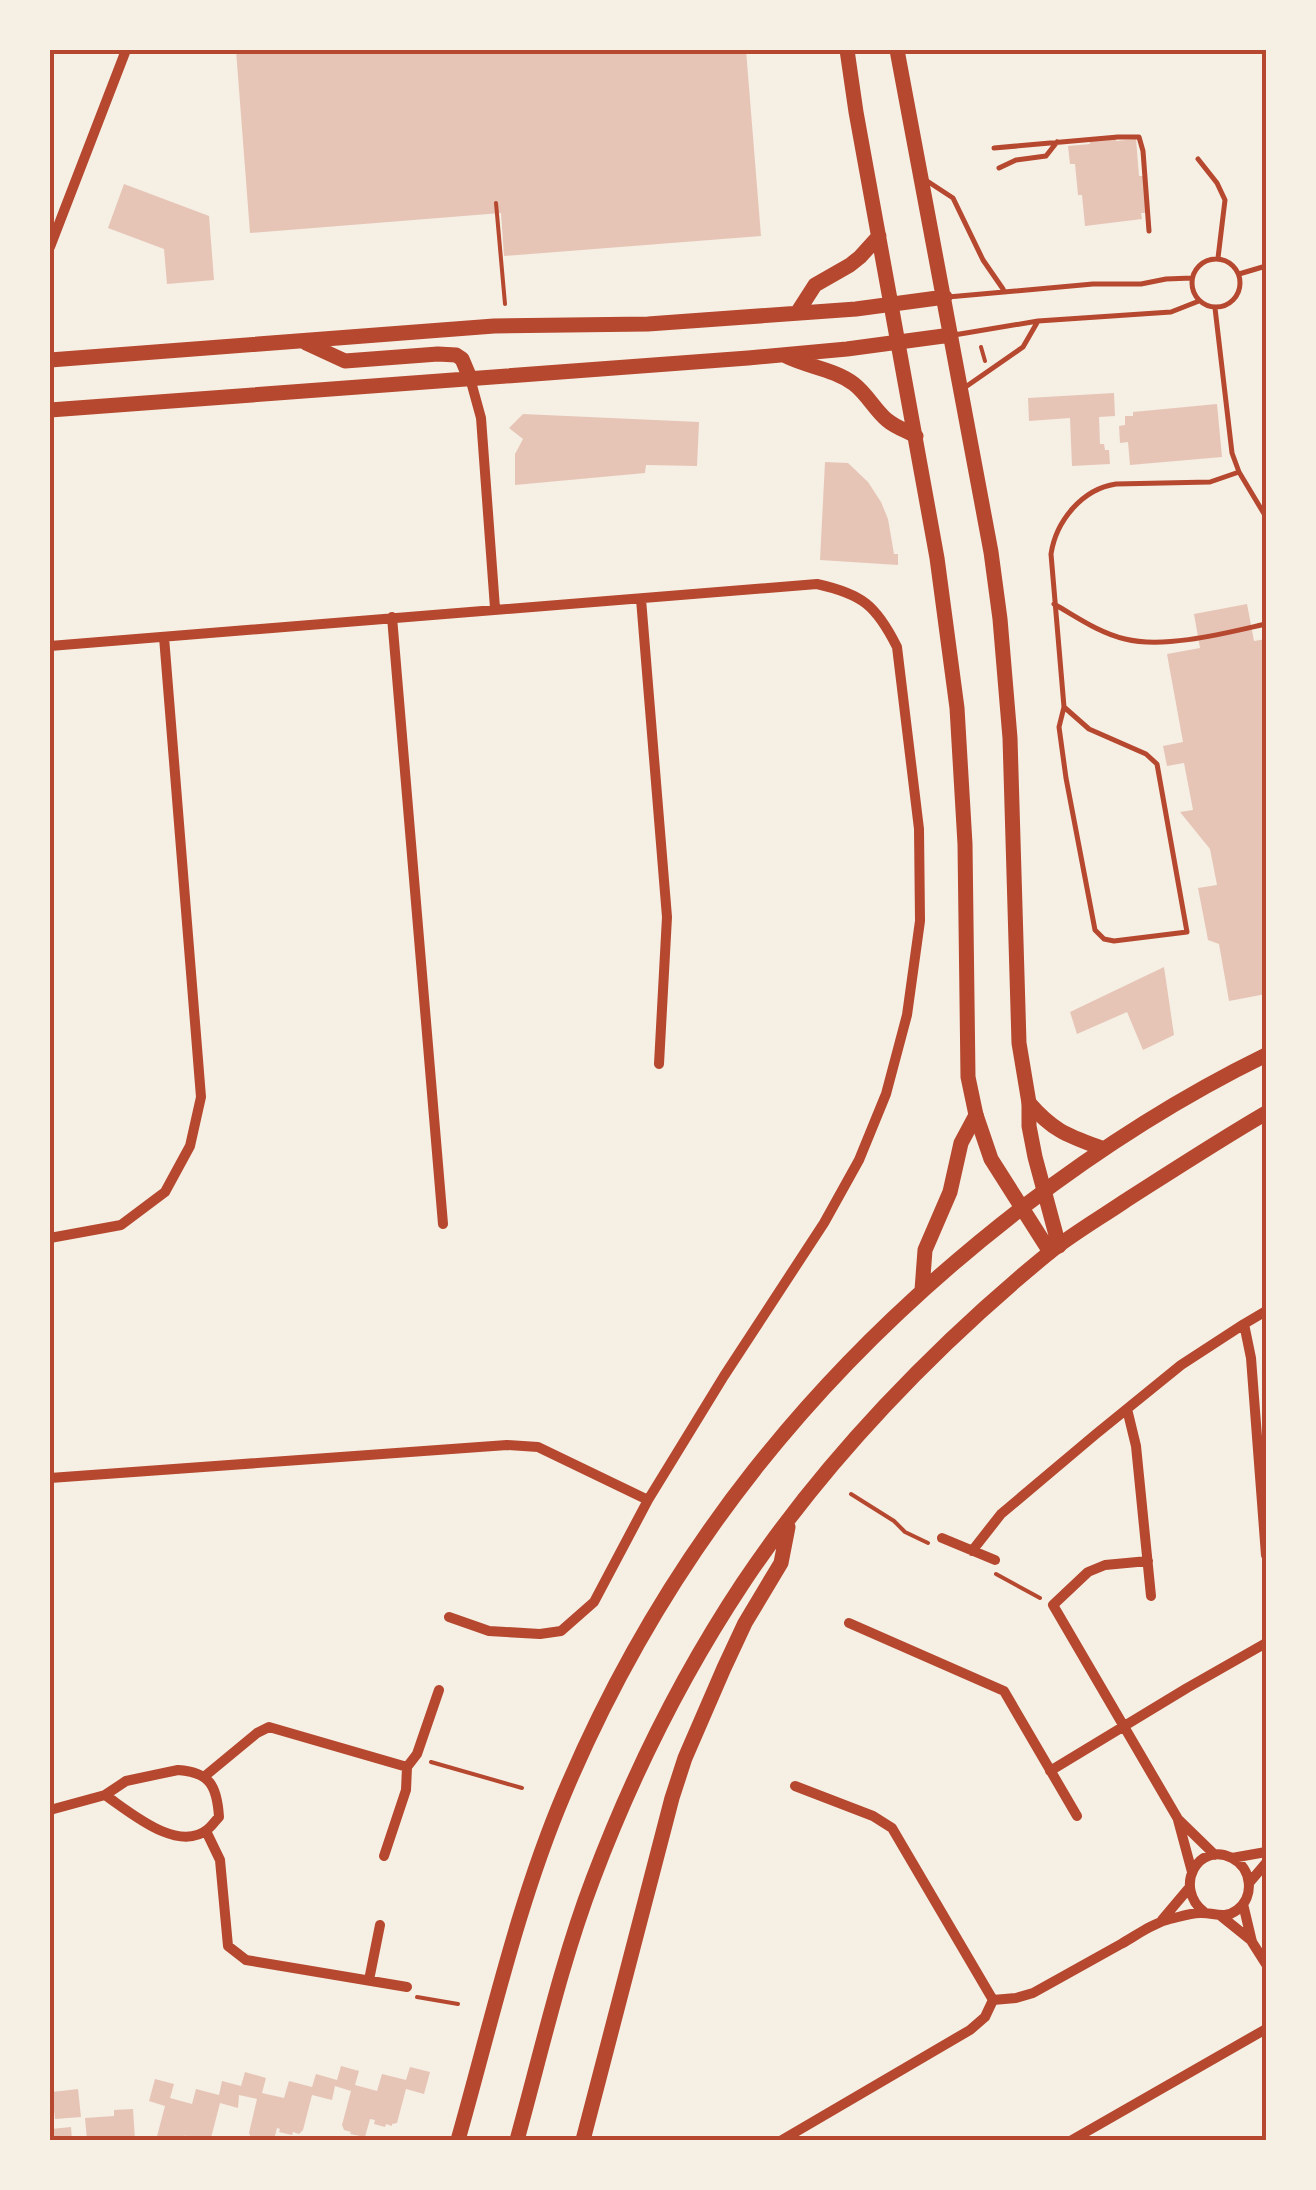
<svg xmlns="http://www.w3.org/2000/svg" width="1316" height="2190" font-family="'Fira Sans Condensed',sans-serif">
<rect width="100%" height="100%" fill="#f6efe4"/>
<path fill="#e6c5b7" d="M 236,50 L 746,50 L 761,236 L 504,256 L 501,213 L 250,233 Z
M 1116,136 L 1116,141 L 1136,139 L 1139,176 L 1145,176 L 1148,213 L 1141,213 L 1142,219 L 1085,226 L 1082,195 L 1078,195 L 1075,164 L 1070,164 L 1068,146 L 1090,144 L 1089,139 Z
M 124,184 L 209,216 L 214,280 L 167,284 L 164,249 L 108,228 Z
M 1114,393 L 1115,416 L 1099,417 L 1100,444 L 1104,444 L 1105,450 L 1109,450 L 1110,464 L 1072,466 L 1070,418 L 1029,421 L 1028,398 Z
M 1217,404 L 1222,457 L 1130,465 L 1128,442 L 1120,443 L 1119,426 L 1125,425 L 1125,416 L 1133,416 L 1133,412 Z
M 523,414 L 699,422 L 697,466 L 646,465 L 645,473 L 515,485 L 515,454 L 523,439 L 509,428 Z
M 825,462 L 848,463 L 868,482 L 881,502 L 888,519 L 894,554 L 898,554 L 898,565 L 820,560 Z
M 1247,604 L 1254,641 L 1266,639 L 1266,994 L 1229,1001 L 1219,944 L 1208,940 L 1198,888 L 1217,885 L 1210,849 L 1180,812 L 1193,810 L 1184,763 L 1167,766 L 1163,746 L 1183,742 L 1167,654 L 1200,648 L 1194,614 Z
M 1164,967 L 1174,1035 L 1143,1050 L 1127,1012 L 1077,1034 L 1070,1012 Z
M 341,2066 L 359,2071 L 355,2085 L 377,2091 L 382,2074 L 406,2080 L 410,2067 L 430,2072 L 424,2094 L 406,2089 L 397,2123 L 392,2124 L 392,2126 L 386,2124 L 385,2127 L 374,2124 L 375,2120 L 370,2119 L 365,2137 L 350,2134 L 351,2132 L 344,2130 L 342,2125 L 351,2091 L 335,2086 L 332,2100 L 312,2095 L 303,2130 L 299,2134 L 293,2132 L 292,2135 L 279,2132 L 280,2129 L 277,2128 L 274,2140 L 251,2138 L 249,2133 L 257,2099 L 239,2095 L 238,2108 L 220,2103 L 211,2138 L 189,2140 L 185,2135 L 184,2140 L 156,2140 L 165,2106 L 149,2101 L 155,2079 L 174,2084 L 170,2098 L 192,2104 L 196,2089 L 219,2095 L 222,2081 L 241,2086 L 245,2072 L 266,2078 L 262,2093 L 284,2098 L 289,2081 L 312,2087 L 316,2074 L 337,2080 Z
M 78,2089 L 81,2117 L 55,2119 L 52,2092 Z
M 133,2109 L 135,2140 L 87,2140 L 85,2118 L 114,2116 L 114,2110 Z
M 71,2127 L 72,2140 L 53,2140 L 51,2129 Z"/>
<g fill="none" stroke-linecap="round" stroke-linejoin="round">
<path stroke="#b5482f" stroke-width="4" d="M 496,203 L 505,304
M 981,347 L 985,361
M 851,1494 L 894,1521 L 905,1532 L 928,1543
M 996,1574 L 1040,1598
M 431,1762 L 522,1788
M 417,1997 L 458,2004"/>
<path stroke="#b5482f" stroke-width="5" d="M 994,148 L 1118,137 L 1139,137 L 1143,151 L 1149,231
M 1198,159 L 1217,183 L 1225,200 L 1218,258
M 999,168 L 1016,160 L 1046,156 L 1057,142
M 924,179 L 953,198 L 983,260 L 1003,289
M1192 283a24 24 0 1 1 48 0a24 24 0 1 1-48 0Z
M 1239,274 L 1266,266
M 948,297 L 1093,284 L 1141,284 L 1166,279 L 1192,278
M 1215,308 L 1232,453 L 1239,472 L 1266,517
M 954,335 L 1038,321 L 1171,312 L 1199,301
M 964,388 L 1023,347 L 1038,321
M 1054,604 C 1077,617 1099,633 1125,639 C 1165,649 1226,633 1266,624
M 1064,707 L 1089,729 L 1146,754 L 1157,764 L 1187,932 L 1114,941 L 1104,939 L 1095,930 L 1066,778 L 1059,727 L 1064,707 L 1051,554 C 1056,521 1082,489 1116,484 L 1210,482 L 1239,472"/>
<path stroke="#b5482f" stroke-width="10" d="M 50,247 L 126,50
M 470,378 L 481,418 L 495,608
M 641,599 L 667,917 L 659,1064
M 392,617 L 443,1224
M 50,646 L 817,584 C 862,594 876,605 897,647 L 919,829 L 920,921 L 907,1015 L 886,1094 L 859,1160 L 824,1223 L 724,1376 L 648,1500 L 594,1602 L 561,1631 L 540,1634 L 489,1631 L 449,1617
M 50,1238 L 121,1225 L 165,1192 L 190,1146 L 201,1097 L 164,637
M 1244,1324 L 1266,1311
M 1127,1409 L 1136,1446 L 1151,1596
M 50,1478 L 507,1445 L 538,1447 L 648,1500
M 942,1538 L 995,1560
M 972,1551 L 1001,1514 L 1096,1434 L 1181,1365 L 1244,1324 L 1251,1358 L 1266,1555
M 1148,1561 L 1105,1565 L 1088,1572 L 1053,1605 L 1178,1819 L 1215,1855
M 849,1623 L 1004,1691 L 1077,1816
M 178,1770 C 210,1772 217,1786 219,1817 C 215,1821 212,1826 208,1829 C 178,1854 130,1812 105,1795 L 126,1781 Z
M 1050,1771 L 1187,1688 L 1266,1643
M 205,1776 L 257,1733 L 269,1727 L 407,1767
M 795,1786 L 873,1816 L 892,1828 L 993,2000
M 50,1810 L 105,1795
M 1178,1820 L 1192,1872
M 206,1831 L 220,1860 L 228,1946 L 246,1960 L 407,1987
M 384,1856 L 406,1790 L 407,1767 L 417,1754 L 439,1690
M 1232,1858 L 1266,1852
M 1249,1883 L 1266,1863
M 1243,1904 L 1252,1942 L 1266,1964
M 1221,1916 L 1252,1941
M 1162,1920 L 1189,1888
M 369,1980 L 380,1925
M 782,2140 L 970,2030 L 985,2017 L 993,2000 L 1016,1998 L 1033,1993 C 1062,1977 1092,1960 1121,1944 C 1137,1935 1153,1923 1170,1919 C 1179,1917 1190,1913 1200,1913 C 1213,1912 1224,1920 1237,1910 C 1255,1897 1252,1868 1232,1858 C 1198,1841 1173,1887 1204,1912
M 1072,2140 L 1266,2029"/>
<path stroke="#b5482f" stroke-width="15" d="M 847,50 L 856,112 L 937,558 L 957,708 L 965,844 L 968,1077 L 976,1115 L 991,1159 L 1050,1252
M 897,50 L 991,552 L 1000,619 L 1010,738 L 1019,1043 L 1029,1103 L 1029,1126 L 1035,1157 L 1059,1246
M 797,313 L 815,285 L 850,265 L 860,257 L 879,236
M 306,343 L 345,361 L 438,354 L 456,355 L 462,359 L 470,378
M 786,356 C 808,367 834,369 854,384 C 867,394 875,410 887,420 C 895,427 907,431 916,436
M 50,360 L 494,326 L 648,324 L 856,309 L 945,297
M 50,410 L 748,358 L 847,349 L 951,335"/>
<path stroke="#b5482f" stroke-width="15" d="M 1029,1103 C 1054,1132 1069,1136 1104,1149
M 922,1290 L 925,1250 L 950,1192 L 961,1143 L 976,1115
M 458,2140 C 491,2024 517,1905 564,1794 C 665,1554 818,1365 1023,1207 C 1099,1149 1180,1097 1266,1055
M 517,2140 C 541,2053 561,1963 593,1879 C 632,1776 682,1675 743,1583 C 825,1460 936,1345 1050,1252 C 1074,1233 1100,1218 1125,1201 C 1172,1171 1218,1141 1266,1113
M 583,2140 L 672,1798 L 685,1758 L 724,1668 L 745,1623 L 781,1563 L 788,1527"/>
</g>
<rect width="1316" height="2190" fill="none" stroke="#f6efe4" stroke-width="105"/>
<rect x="52" y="52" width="1212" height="2086" fill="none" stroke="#b5482f" stroke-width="4"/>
</svg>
